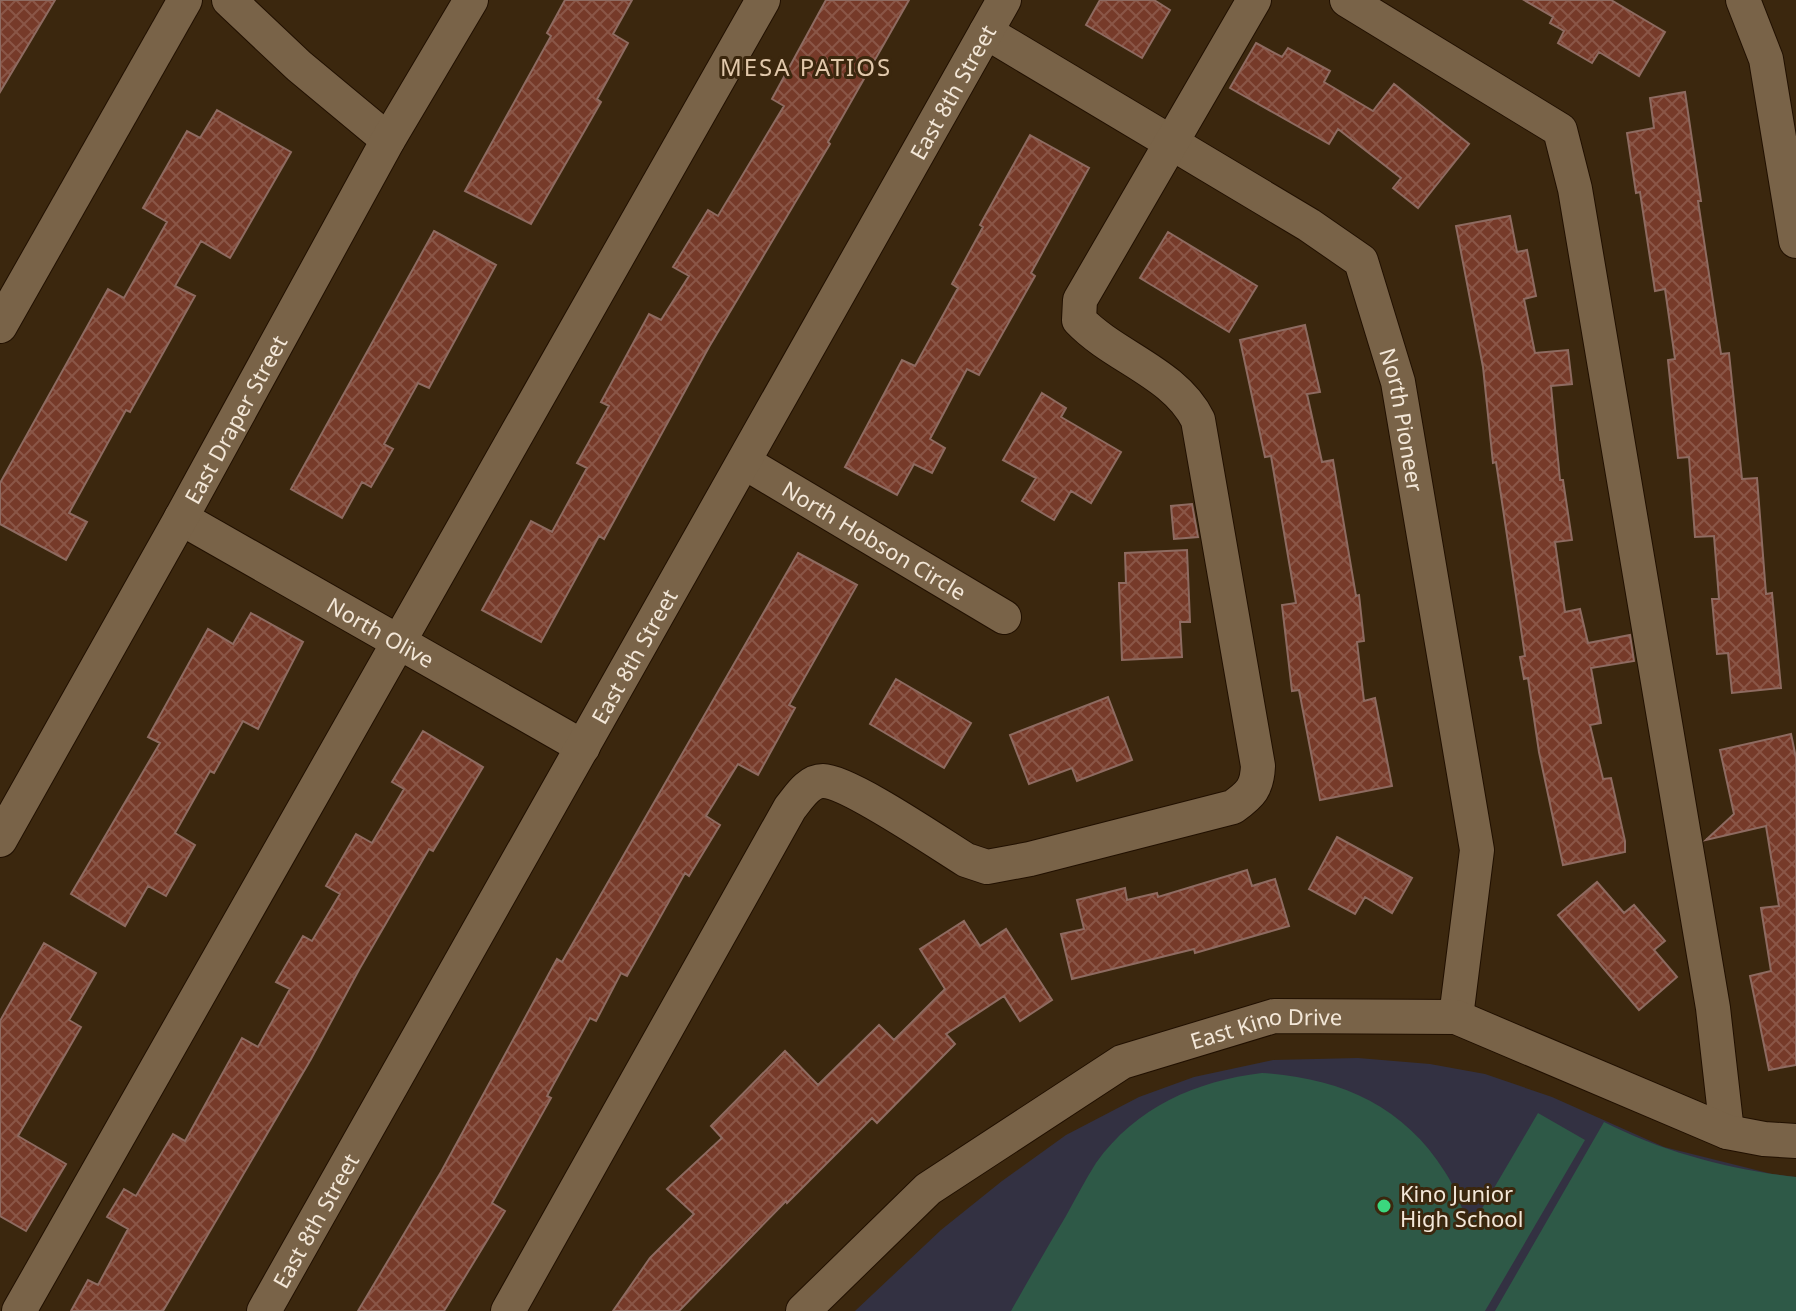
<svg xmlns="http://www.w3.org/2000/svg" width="1796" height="1311" font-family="'Noto Sans',sans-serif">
<defs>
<pattern id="building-cross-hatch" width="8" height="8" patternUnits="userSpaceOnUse" patternTransform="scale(2)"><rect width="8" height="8" fill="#763a29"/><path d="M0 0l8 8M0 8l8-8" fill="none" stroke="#8a5647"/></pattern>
</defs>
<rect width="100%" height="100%" fill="#3b270e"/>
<path fill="#333142" d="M 1358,1058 L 1430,1064 L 1485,1074 L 1552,1097 L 1664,1147 L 1772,1174 L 1796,1177 L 1796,1311 L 855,1311 L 941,1230 L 1002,1181 L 1066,1135 L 1139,1097 L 1194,1077 L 1273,1060 Z"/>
<path fill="#2e5947" d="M 1262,1073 C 1339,1078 1403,1105 1445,1172 C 1457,1190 1462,1210 1470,1229 L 1538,1113 L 1585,1140 L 1485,1311 L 1011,1311 C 1029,1279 1047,1248 1066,1216 C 1076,1198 1085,1180 1096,1163 C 1136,1107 1196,1081 1262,1073 Z
M 1604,1122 C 1663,1152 1731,1170 1796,1177 L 1796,1311 L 1495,1311 Z"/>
<path fill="url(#building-cross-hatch)" stroke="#8e6b61" stroke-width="2" d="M 0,0 L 55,0 L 0,92 Z
M 565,0 L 632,0 L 613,34 L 628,43 L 597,99 L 601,102 L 531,224 L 465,191 L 551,36 L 547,33 Z
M 826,0 L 909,0 L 828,142 L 830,144 L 709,347 L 604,539 L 599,536 L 541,642 L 482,610 L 531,521 L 552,532 L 587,468 L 577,463 L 609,406 L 601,402 L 649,314 L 661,320 L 689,276 L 673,267 L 708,210 L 718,216 L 784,106 L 772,99 Z
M 1100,0 L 1154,0 L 1170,10 L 1142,58 L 1086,25 Z
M 1524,0 L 1611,0 L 1665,32 L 1639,76 L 1599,52 L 1592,63 L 1558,43 L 1564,31 L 1550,23 L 1553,17 Z
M 1256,43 L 1282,57 L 1288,48 L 1330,71 L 1324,82 L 1373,111 L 1394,84 L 1469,144 L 1418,208 L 1393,188 L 1401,178 L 1338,129 L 1329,144 L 1230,88 Z
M 1685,92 L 1701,201 L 1698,201 L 1721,354 L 1729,353 L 1742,479 L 1757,478 L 1766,594 L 1772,593 L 1781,688 L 1732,693 L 1728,653 L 1717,654 L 1712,599 L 1719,599 L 1714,536 L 1695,537 L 1689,457 L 1678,458 L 1668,360 L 1675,359 L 1665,289 L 1655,291 L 1640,192 L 1636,193 L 1627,133 L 1654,128 L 1650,98 Z
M 217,110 L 291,152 L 230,258 L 201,241 L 175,286 L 195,296 L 130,412 L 126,410 L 69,513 L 87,522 L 66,560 L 0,524 L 0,483 L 108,289 L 124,298 L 167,222 L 143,208 L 187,131 L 200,138 Z
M 1030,135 L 1089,168 L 1031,273 L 1035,276 L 979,375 L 967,369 L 930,439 L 945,448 L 932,473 L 914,464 L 897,495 L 845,467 L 902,360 L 915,366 L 958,288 L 952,284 L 983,227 L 980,225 Z
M 1510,216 L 1517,252 L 1527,250 L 1536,296 L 1524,299 L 1535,353 L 1568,350 L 1572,384 L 1551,386 L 1560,480 L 1563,480 L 1572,540 L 1555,542 L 1565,612 L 1580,609 L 1588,643 L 1630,635 L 1634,661 L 1591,668 L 1601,723 L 1590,725 L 1603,779 L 1611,778 L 1625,841 L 1625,852 L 1563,865 L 1539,752 L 1528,678 L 1524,679 L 1520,657 L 1525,656 L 1496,462 L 1493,463 L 1483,367 L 1456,226 Z
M 434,231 L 496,265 L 429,388 L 418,383 L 384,444 L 393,449 L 371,487 L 362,482 L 342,518 L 291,489 Z
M 1168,232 L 1257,286 L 1229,332 L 1140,278 Z
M 1305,325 L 1320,392 L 1307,394 L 1322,462 L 1333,460 L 1356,596 L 1359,595 L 1364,641 L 1357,642 L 1364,701 L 1375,698 L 1392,786 L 1320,800 L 1299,690 L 1292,691 L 1282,605 L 1296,603 L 1271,456 L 1265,457 L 1240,340 Z
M 1042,393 L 1066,408 L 1061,417 L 1121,452 L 1091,503 L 1071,491 L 1054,520 L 1022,501 L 1036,478 L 1003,460 Z
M 1192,504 L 1198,537 L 1174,539 L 1171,506 Z
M 1187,550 L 1190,622 L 1180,622 L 1182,657 L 1122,660 L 1119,583 L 1126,583 L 1125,553 Z
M 798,553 L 857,585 L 789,705 L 795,708 L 758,775 L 738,764 L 706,816 L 720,825 L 689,876 L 685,873 L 627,976 L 621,973 L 596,1021 L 590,1018 L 547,1096 L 551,1098 L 492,1203 L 505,1211 L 444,1311 L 358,1311 L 441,1172 L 557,959 L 562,962 Z
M 251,613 L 303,642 L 258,729 L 243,721 L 214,773 L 210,771 L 175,833 L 195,845 L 166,896 L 148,886 L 125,926 L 71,894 L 160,743 L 148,737 L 208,629 L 233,644 Z
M 896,679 L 971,723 L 944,768 L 870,724 Z
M 1108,697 L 1132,760 L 1077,781 L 1072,768 L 1029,784 L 1010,735 Z
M 423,731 L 483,767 L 433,851 L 429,849 L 360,968 L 311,1059 L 163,1311 L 71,1311 L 88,1280 L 98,1285 L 128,1229 L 107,1217 L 124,1189 L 136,1196 L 173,1134 L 185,1141 L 242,1038 L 258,1047 L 290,989 L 276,982 L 303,936 L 312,941 L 340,894 L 326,886 L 356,834 L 372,843 L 404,789 L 392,782 Z
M 1791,734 L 1796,758 L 1796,1065 L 1769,1070 L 1750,976 L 1771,971 L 1761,908 L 1779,906 L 1766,826 L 1706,840 L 1734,814 L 1720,750 Z
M 1337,837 L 1412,878 L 1392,913 L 1365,897 L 1355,914 L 1309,889 Z
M 1247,870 L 1252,886 L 1275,879 L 1289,926 L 1195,953 L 1194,949 L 1072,979 L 1061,934 L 1084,929 L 1077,900 L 1125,888 L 1127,900 L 1157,893 L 1158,897 Z
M 1597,882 L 1624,913 L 1634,905 L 1665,941 L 1654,950 L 1677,977 L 1639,1010 L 1558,915 Z
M 964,921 L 980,946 L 1006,929 L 1052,1000 L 1020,1021 L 1004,996 L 946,1034 L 955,1044 L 877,1123 L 872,1118 L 787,1203 L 786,1201 L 679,1311 L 613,1311 L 650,1258 L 694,1214 L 667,1189 L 722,1138 L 711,1126 L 785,1051 L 818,1085 L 879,1025 L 894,1040 L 945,989 L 920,949 Z
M 44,943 L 96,973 L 69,1020 L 81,1027 L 18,1136 L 66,1164 L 26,1231 L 0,1216 L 0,1021 Z"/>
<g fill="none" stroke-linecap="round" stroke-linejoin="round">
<defs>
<g id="minor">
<path d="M 229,0 L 299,66 L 388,140"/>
<path d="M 1347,0 L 1560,130 L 1575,189 L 1713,1008 L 1727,1132"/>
<path d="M 1743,0 L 1766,59 L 1796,241"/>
<path id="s1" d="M 986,32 L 1309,225 L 1361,261 L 1398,382 L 1477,850 L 1456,1017"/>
<path d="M 0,326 L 185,0"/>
<path id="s2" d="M 744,462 L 1004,617"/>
<path id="s3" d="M 181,518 L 583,747"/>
<path id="s4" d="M 0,840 L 181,518 L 388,140 L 471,0"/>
<path d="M 19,1311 L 763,0"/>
<path id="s5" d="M 264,1311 L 1004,0"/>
<path d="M 508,1311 L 790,808 C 799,797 808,781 823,781 C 848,781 940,844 966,860 L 987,867 L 1030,859 L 1233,807 C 1251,794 1257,788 1258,766 L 1198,420 C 1175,373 1114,357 1079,320 L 1080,300 L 1254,0"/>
<path id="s6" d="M 803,1311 L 928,1189 L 1122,1062 L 1274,1016 L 1456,1017 L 1727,1132 L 1764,1139 L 1796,1141"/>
</g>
</defs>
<use href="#minor" stroke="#211000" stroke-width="36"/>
<use href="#minor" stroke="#796348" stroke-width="34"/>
</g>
<circle fill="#3bd77e" stroke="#3b270e" stroke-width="3" cx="1384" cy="1206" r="8"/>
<g text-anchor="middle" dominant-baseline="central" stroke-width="6" stroke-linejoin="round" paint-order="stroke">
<g font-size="22" fill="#f3e7d8" stroke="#3b270e">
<text stroke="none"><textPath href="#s5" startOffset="1400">East 8th Street</textPath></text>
<text stroke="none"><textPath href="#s4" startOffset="482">East Draper Street</textPath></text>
<text stroke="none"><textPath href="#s1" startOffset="604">North Pioneer</textPath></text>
<text stroke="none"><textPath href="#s2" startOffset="152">North Hobson Circle</textPath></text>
<text stroke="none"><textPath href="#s3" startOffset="230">North Olive</textPath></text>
<text stroke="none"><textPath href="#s5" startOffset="752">East 8th Street</textPath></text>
<text stroke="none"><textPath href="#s6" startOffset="556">East Kino Drive</textPath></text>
<text stroke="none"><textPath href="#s5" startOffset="104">East 8th Street</textPath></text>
</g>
<g font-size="22" fill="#f3e7d8" stroke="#3b270e" text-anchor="start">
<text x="1400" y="1193">Kino Junior<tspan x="1400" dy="25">High School</tspan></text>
</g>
<g font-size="24" letter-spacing="2" fill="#e1c8ab" stroke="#3b270e">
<text x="806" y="66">MESA PATIOS</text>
</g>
</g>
</svg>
